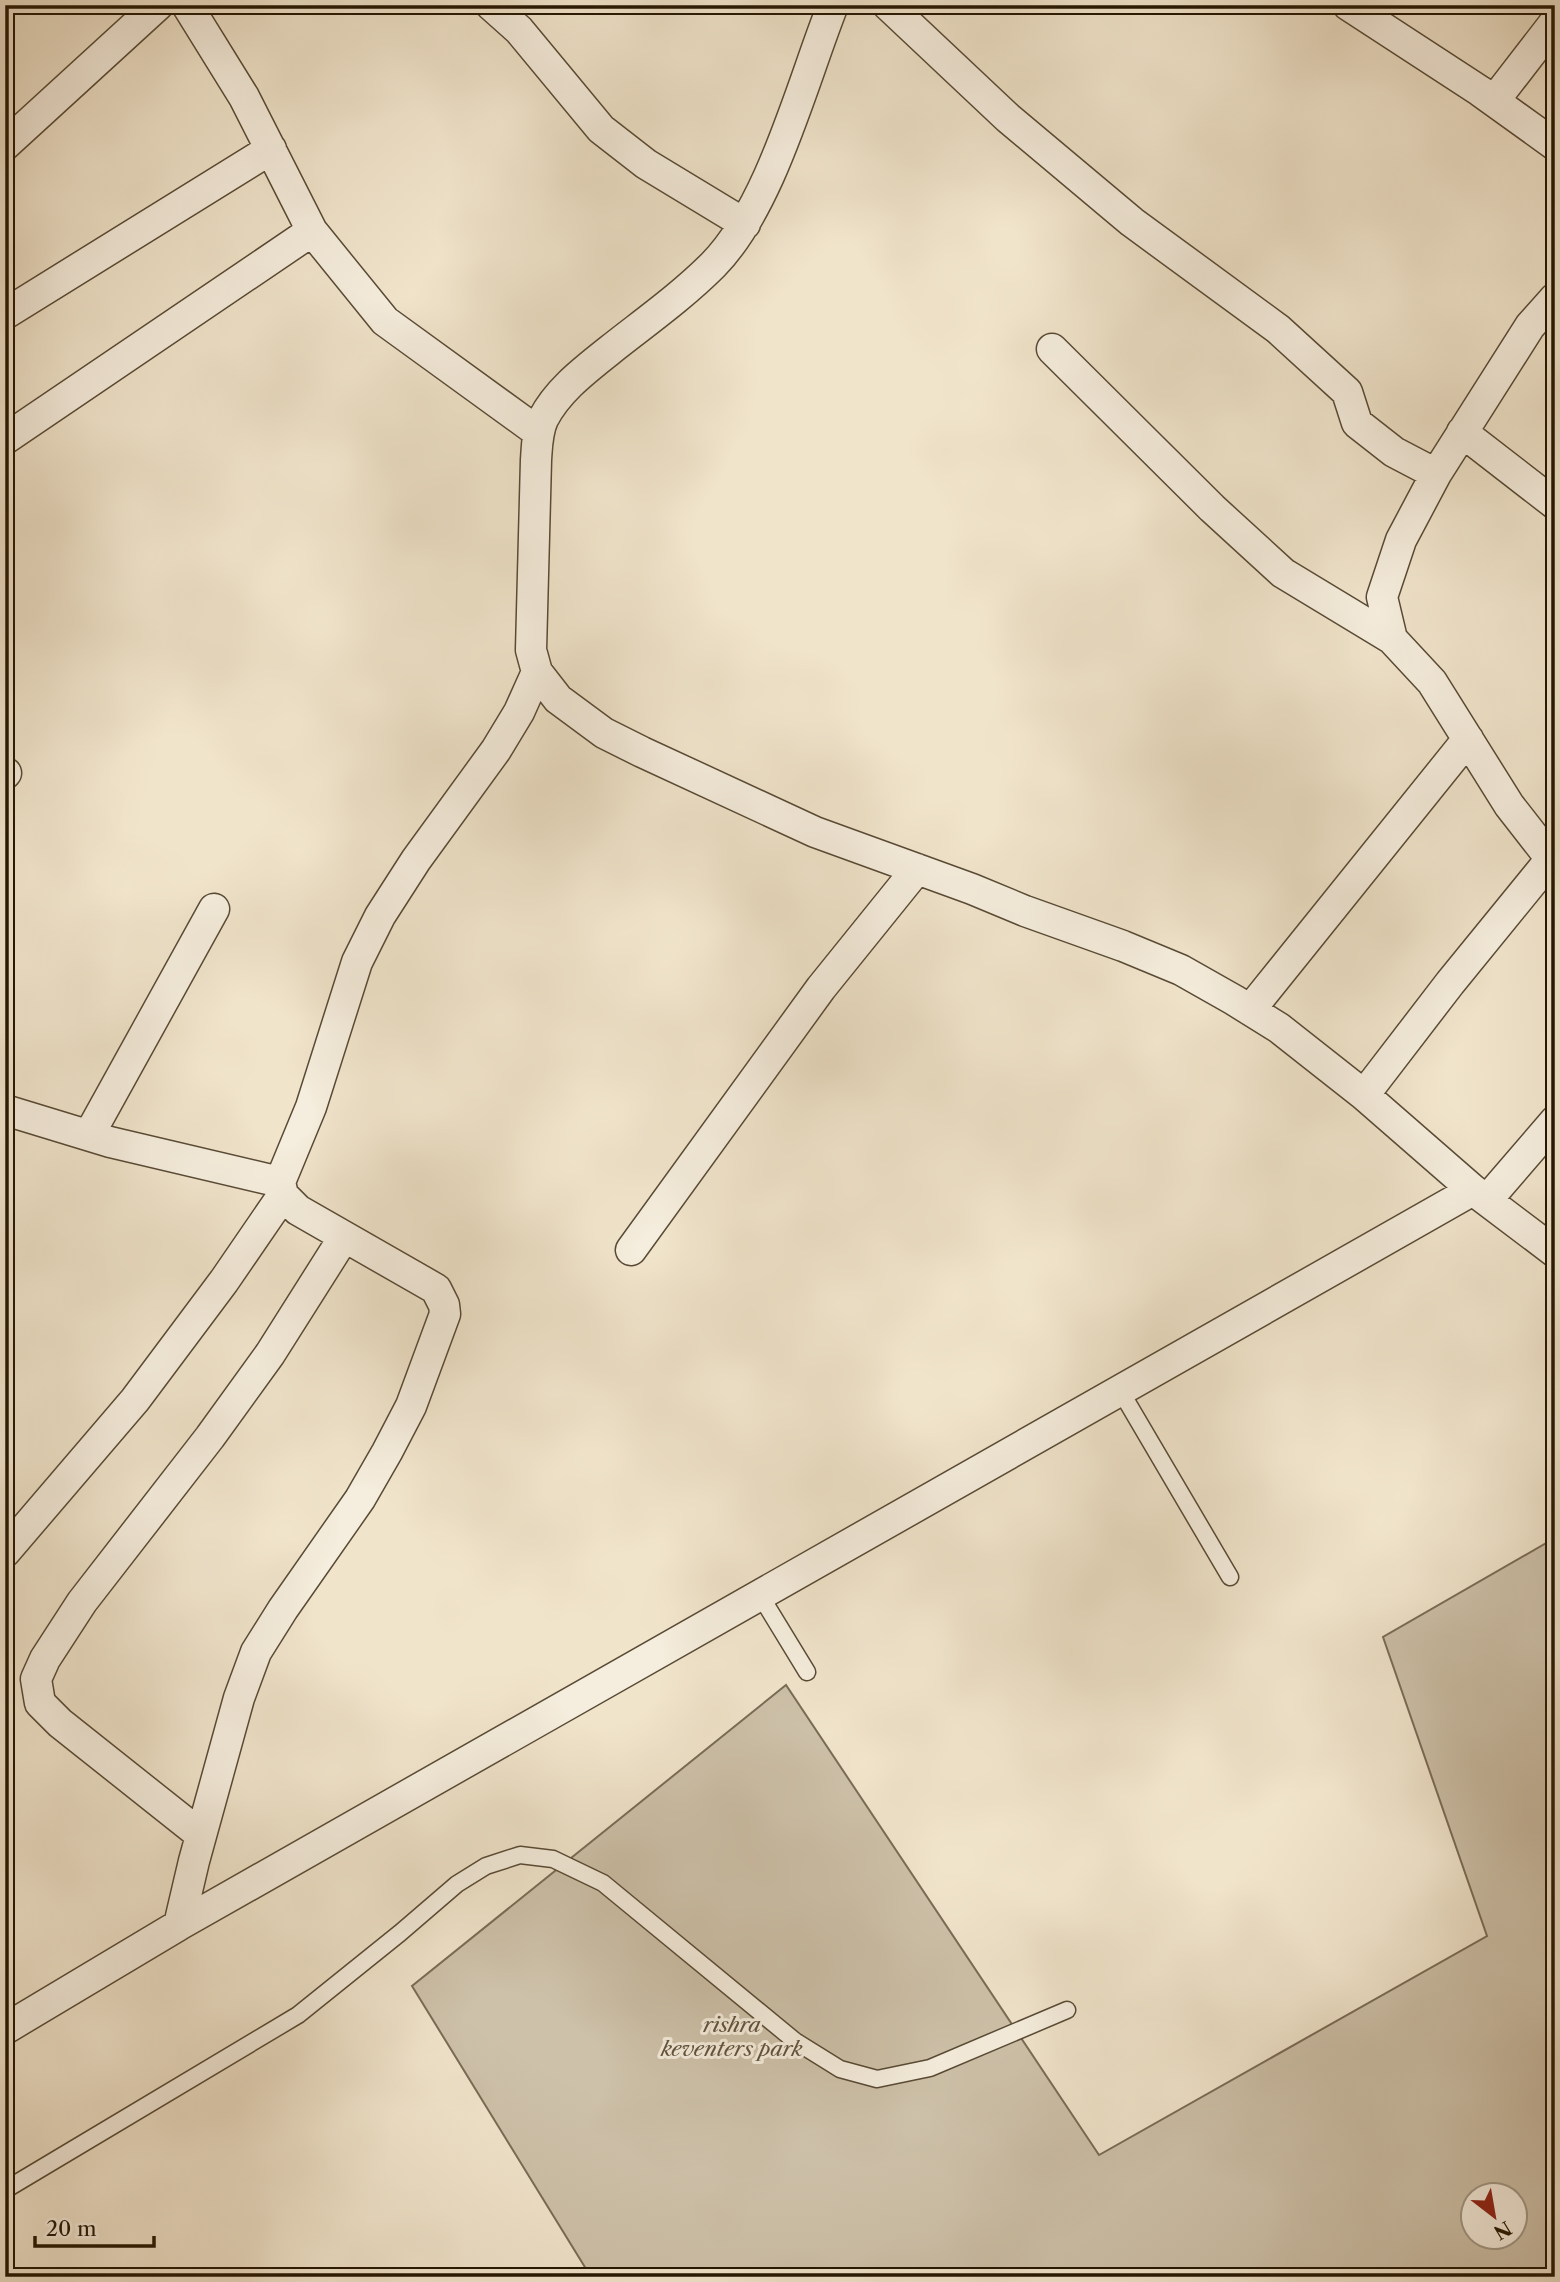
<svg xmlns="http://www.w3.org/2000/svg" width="1560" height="2282" font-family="'Libre Caslon Text',serif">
<rect width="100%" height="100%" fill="#f0e4cb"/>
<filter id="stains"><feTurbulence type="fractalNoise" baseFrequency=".00286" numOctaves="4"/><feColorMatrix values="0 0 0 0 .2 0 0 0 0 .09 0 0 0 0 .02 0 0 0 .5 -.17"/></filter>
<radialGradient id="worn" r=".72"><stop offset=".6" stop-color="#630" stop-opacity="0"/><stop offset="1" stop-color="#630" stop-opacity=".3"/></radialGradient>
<path fill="#cdc1a9" stroke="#796c56" stroke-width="2" fill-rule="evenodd" d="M 1555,1538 L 1555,2277 L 591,2277 L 412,1986 L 786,1685 L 1099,2155 L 1487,1936 L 1383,1637 ZM 1472,2194 L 1514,2194 L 1514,2236 L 1472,2236 Z"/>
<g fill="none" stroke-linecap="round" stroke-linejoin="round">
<defs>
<path id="service" d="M 1120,1390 L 1230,1577
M 760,1595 L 807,1672
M 5,2190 L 298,2015 L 400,1933 L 457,1884 L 486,1866 L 520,1855 L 553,1859 L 603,1883 L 795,2041 L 840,2069 L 877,2079 L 930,2068 L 1067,2010"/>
<path id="minor" d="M 187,5 L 244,97 L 312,231 L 385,321 L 538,432
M 491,5 L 519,30 L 601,129 L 646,164 L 745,224
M 833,5 C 802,83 771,206 713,265 C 681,297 644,323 610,350 C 585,370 558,390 543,419 C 537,432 537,446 536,460 L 531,650 L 537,672 L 558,699 L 604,733 L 642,752 L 815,832 L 972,889 L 1025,911 L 1123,946 L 1181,970 L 1234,1000 L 1279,1028 L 1364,1095 L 1473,1190 L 1555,1252
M 888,5 L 1008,118 L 1132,222 L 1278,329 L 1347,392 L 1357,423 L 1394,452 L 1436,474 L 1401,540 L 1382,597 L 1392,639 L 1432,682 L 1509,805 L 1555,864
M 1348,5 L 1480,91 L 1555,145
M 1494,101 L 1555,22
M 5,145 L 158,5
M 5,314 L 271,149
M 1052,349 L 1212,508 L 1283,573 L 1392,639
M 1462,432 L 1555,504
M 5,439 L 312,231
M 1436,474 L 1530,326 L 1555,298
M 5,774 L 6,773
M 1250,1010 L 1468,739
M 1364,1095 L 1450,983 L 1551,859
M 5,1110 L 110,1142 L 280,1182
M 89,1135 L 214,909
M 1487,1200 L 1555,1121
M 631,1250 L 821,988 L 917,869
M 5,1552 L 135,1400 L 224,1281 L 283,1195
M 201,1835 L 60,1723 L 40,1703 L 36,1679 L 45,1659 L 82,1602 L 210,1437 L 270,1354 L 344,1237
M 179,1925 L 194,1861 L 239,1698 L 256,1652 L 283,1609 L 360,1499 L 387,1452 L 411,1406 L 445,1314 L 444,1305 L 436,1289 L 298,1210 L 283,1195 L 280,1182 L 311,1107 L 357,962 L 380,916 L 416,860 L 496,750 L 519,712 L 537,672
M 5,2029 L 179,1925 L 1473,1190"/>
</defs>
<use href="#service" stroke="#584a35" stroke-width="19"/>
<use href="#minor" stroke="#584a35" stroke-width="33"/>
<use href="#service" stroke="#f5eddd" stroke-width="16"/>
<use href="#minor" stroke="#f5eddd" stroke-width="30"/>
</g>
<g text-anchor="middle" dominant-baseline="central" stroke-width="6" stroke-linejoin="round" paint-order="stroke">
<g font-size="21" font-style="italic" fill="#60523d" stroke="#f5eddd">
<text x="732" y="2024">rishra<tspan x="732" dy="24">keventers park</tspan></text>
</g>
</g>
<rect width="1560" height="2282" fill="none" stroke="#f0e4cb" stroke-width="28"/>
<rect x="7" y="7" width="1546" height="2268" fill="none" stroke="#251703" stroke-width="3.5"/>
<rect x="14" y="14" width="1532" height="2254" fill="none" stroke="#251703" stroke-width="2"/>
<g transform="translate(1494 2216) rotate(149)"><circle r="33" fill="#f5eddd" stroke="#a29786" stroke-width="2"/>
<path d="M0-5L12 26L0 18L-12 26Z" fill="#8f2418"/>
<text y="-10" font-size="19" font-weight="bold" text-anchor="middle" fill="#251703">N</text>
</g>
<path d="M35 2236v10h119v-10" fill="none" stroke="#251703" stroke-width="3.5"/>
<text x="46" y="2236" font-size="21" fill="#251703" stroke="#f5eddd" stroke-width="5" paint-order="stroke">20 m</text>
<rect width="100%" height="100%" filter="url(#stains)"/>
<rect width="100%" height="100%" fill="url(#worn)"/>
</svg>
